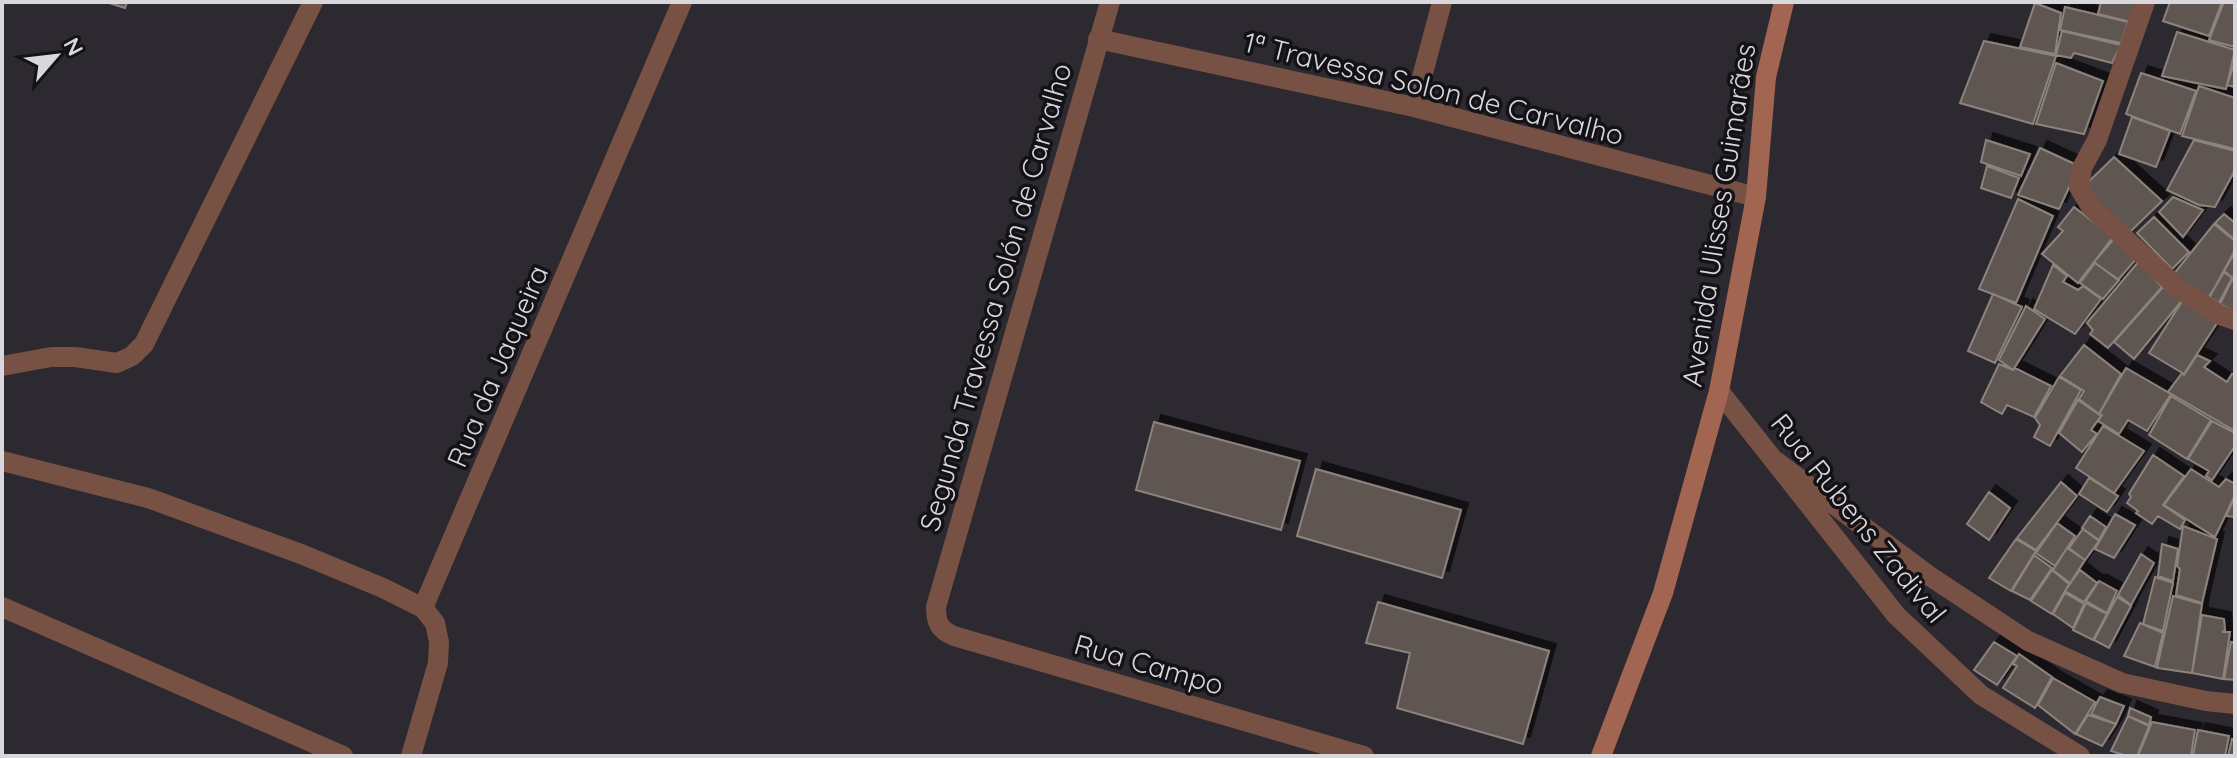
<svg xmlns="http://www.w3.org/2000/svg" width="2237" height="758" font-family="Quicksand,sans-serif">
<defs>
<filter id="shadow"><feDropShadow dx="7" dy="-7" stdDeviation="0" flood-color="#0009"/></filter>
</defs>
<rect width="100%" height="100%" fill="#2c2930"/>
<path fill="#5e5651" stroke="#8c837d" stroke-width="2" filter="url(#shadow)" d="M 106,2 L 127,2 L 125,8 Z
M 2101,2 L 2137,2 L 2131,22 L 2098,14 Z
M 2170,2 L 2222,2 L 2209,36 L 2163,21 Z
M 2224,2 L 2235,2 L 2235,47 L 2209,40 Z
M 2035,3 L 2061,13 L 2055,54 L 2020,47 Z
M 2065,7 L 2128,22 L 2121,43 L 2060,30 Z
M 2062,31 L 2121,45 L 2112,63 L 2074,53 L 2071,58 L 2056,55 Z
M 2177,32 L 2235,50 L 2226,89 L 2162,76 Z
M 1984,41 L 2056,56 L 2033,124 L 1960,103 Z
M 2235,61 L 2235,87 L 2227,85 Z
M 2056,63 L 2103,81 L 2084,134 L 2036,124 Z
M 2141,73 L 2196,91 L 2180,134 L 2126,114 Z
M 2199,86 L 2235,98 L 2235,149 L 2182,136 Z
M 2132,117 L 2170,131 L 2156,167 L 2119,154 Z
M 1986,140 L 2030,154 L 2021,176 L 1981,162 Z
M 2194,140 L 2235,151 L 2235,170 L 2215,207 L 2199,205 L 2167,190 Z
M 2040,148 L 2079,166 L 2059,209 L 2018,195 Z
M 2114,157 L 2162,201 L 2130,232 L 2081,189 Z
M 1987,166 L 2019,178 L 2011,198 L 1981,188 Z
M 2173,197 L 2203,210 L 2183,237 L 2159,212 Z
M 2018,199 L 2053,216 L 2016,303 L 1979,289 Z
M 2074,207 L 2113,237 L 2078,283 L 2042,254 L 2063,231 L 2058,227 Z
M 2224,214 L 2235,223 L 2235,240 L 2215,223 Z
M 2154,217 L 2189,252 L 2172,269 L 2137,233 Z
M 2214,224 L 2235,241 L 2235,250 L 2208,300 L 2173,275 Z
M 2113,240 L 2137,258 L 2118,280 L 2094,262 Z
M 2235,252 L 2235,312 L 2220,304 L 2233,278 L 2224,271 Z
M 2139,261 L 2162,287 L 2108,348 L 2090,334 L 2093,330 L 2087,323 Z
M 2095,263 L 2119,280 L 2103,299 L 2080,283 Z
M 2053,265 L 2067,276 L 2063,282 L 2078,290 L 2083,286 L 2101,299 L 2075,334 L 2034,309 Z
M 2224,272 L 2232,278 L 2219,303 L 2209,297 Z
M 2163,287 L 2184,298 L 2134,359 L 2114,342 Z
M 1993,294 L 2022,307 L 1995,363 L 1968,351 Z
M 2183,300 L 2219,320 L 2184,374 L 2149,353 Z
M 2026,306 L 2045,319 L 2013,370 L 1999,360 Z
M 2084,345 L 2121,374 L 2099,414 L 2079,399 L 2084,391 L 2060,376 Z
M 2197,355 L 2210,361 L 2204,367 L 2227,382 L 2232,374 L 2235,375 L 2235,431 L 2168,392 L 2182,373 L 2184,375 Z
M 1999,364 L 2013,370 L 2015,368 L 2051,386 L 2034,417 L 2007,405 L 2002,414 L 1981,402 Z
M 2126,368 L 2171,394 L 2147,431 L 2128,420 L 2119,434 L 2098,421 L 2102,415 L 2099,414 Z
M 2059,377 L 2081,390 L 2050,446 L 2034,437 L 2040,425 L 2035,418 Z
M 2171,396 L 2211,420 L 2187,459 L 2149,435 Z
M 2078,400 L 2101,416 L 2091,430 L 2097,434 L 2082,452 L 2059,433 Z
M 2212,421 L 2235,433 L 2235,446 L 2212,480 L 2206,476 L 2209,471 L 2188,459 Z
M 1154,422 L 1300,461 L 1281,530 L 1136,490 Z
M 2103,426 L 2144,451 L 2114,493 L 2076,468 Z
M 2153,455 L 2184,476 L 2163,505 L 2185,520 L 2180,529 L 2158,516 L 2152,524 L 2136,513 L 2138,511 L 2127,503 L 2131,497 L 2129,494 Z
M 1316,469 L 1461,510 L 1442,578 L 1297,536 Z
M 2191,469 L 2219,487 L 2226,479 L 2235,484 L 2235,495 L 2215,537 L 2164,505 Z
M 2089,478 L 2118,496 L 2107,512 L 2079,494 Z
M 2061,482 L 2077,496 L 2036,550 L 2017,538 Z
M 1989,492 L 2010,508 L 1989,540 L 1967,524 Z
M 2235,497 L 2235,517 L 2226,516 Z
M 2115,514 L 2135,525 L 2114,558 L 2095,549 Z
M 2090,516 L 2106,527 L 2099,540 L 2082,528 Z
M 2057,523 L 2075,536 L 2055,566 L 2036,553 Z
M 2183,526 L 2217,539 L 2202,603 L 2176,595 L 2180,569 L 2177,566 Z
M 2083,529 L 2099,541 L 2085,560 L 2069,548 Z
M 2016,539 L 2036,551 L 2011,591 L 1989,578 Z
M 2162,544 L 2178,549 L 2173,581 L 2158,576 Z
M 2067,548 L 2085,560 L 2070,583 L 2053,570 Z
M 2141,554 L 2154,563 L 2131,605 L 2118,595 Z
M 2034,555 L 2052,568 L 2030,600 L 2012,591 Z
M 2052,570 L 2069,584 L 2052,614 L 2031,601 Z
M 2080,570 L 2097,583 L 2084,602 L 2065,591 Z
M 2155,577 L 2173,583 L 2163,631 L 2143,624 Z
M 2099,581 L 2117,591 L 2107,613 L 2086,601 Z
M 2065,593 L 2084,604 L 2073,628 L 2053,614 Z
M 2173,596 L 2202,604 L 2192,673 L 2157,668 Z
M 2117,597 L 2131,606 L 2109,648 L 2094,640 Z
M 1378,602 L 1549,651 L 1523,744 L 1397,708 L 1410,653 L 1366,643 Z
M 2086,603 L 2107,614 L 2093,640 L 2073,630 Z
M 2202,615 L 2224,619 L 2225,631 L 2222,632 L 2230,632 L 2223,679 L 2192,673 Z
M 2140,623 L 2163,633 L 2155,667 L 2124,656 Z
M 1994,642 L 2017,656 L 1997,685 L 1974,670 Z
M 2231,642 L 2235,643 L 2235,680 L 2224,679 Z
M 2019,654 L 2052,677 L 2035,708 L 2003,688 L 2017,666 L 2013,664 Z
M 2053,678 L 2095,702 L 2075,734 L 2038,705 Z
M 2100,697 L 2124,706 L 2116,724 L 2091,714 Z
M 2130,708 L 2151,717 L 2149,725 L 2128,716 Z
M 2088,715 L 2116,724 L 2102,746 L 2076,734 Z
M 2128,716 L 2149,726 L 2137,756 L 2127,756 L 2111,751 Z
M 2152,722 L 2195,730 L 2191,756 L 2138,756 Z
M 2198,730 L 2229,736 L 2225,756 L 2193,756 Z
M 2232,739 L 2235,740 L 2235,756 L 2228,756 Z"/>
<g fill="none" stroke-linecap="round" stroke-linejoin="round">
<path stroke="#775144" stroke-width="20" d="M 1110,2 L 936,607 C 936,622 939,630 954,636 L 1364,756
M 2145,2 L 2097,140 L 2082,168 L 2079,187 L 2091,207 L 2179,289 L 2220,315 L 2235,320
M 1098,39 L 1414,107 L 1756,197
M 1414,107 L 1442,2
M 2,366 L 51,357 L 75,357 L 117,363 L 132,356 L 144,344 L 313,2
M 1719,391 L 1896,615 L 1981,695 L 2080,756
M 2,461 L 148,498 L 301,554 L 383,588 L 423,608 L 435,623 L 439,642 L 438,663 L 411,756
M 1777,462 L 1928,575 L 2028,641 L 2122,683 L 2206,701 L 2235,704
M 2,607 L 343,756
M 423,608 L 682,2"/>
<path stroke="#a26551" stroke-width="20" d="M 1601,756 L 1663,593 L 1719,391 L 1756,197 L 1766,77 L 1784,2"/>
</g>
<g text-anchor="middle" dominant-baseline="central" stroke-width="7" stroke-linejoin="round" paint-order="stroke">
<g font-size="28" fill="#d8d7dc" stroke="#141216">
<text transform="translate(1434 88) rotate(14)">1ª Travessa Solon de Carvalho</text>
<text transform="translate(1718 215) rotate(-81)">Avenida Ulisses Guimarães</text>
<text transform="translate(995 297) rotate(-74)">Segunda Travessa Solón de Carvalho</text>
<text transform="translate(497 366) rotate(-67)">Rua da Jaqueira</text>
<text transform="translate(1859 518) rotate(51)">Rua Rubens Zadival</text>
<text transform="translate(1149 664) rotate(16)">Rua Campo</text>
</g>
</g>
<rect width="2237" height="758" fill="none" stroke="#d8d7dc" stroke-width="8"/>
<g transform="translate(56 56) rotate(62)" stroke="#141216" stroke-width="6" paint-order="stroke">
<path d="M0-6L14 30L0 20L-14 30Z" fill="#d8d7dc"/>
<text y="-12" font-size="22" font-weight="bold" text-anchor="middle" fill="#d8d7dc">N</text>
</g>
</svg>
